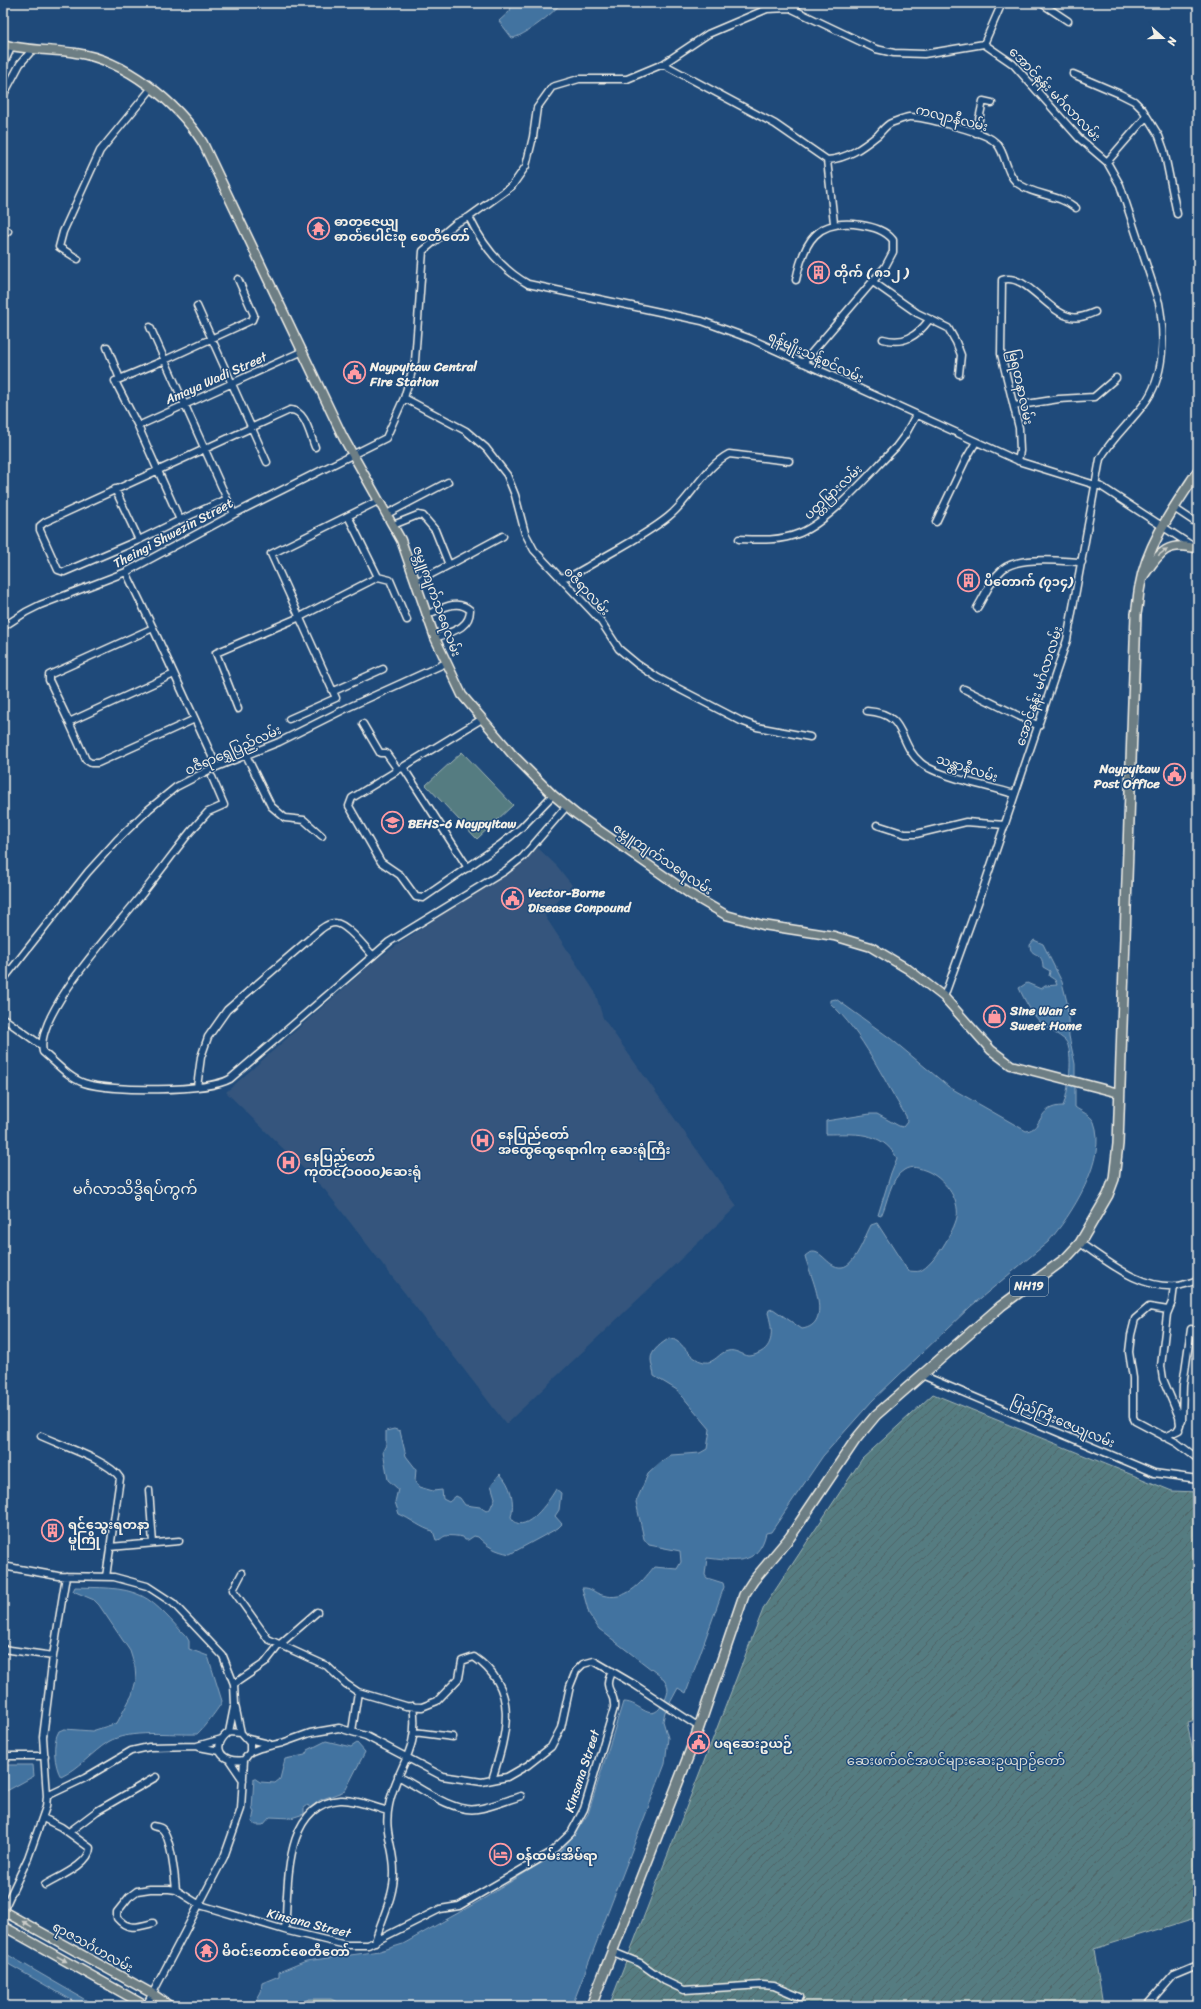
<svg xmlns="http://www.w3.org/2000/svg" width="1201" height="2009" font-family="Sriracha,'Noto Sans Myanmar',sans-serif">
<defs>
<pattern id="garden-furrows" width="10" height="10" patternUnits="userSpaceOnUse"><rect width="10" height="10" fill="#557b81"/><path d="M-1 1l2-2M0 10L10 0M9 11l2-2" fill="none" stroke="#506466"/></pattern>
</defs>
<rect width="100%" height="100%" fill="#1f4a7a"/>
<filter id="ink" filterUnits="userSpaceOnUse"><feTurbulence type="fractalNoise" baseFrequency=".025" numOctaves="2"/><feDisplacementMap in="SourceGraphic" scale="8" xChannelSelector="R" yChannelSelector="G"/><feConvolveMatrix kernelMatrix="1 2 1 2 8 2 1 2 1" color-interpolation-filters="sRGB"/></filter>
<g filter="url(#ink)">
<path fill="#34557d" d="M 538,848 L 557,866 L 572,885 L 545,916 L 595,992 L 603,1018 L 737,1206 L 506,1424 L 325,1190 L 226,1092 L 377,959 Z"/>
<path fill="#557b81" stroke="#a4b6b4" d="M 462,752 L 513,805 L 477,839 L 426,785 Z
M 309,1999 L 331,1999 L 346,2006 L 294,2006 Z"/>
<path fill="url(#garden-furrows)" stroke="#a4b6b4" d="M 933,1394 L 1172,1491 L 1198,1492 L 1198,1720 L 1187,1723 L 1198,1775 L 1198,1917 L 1094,1949 L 1103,2006 L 609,2006 L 764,1607 L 862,1459 Z"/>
<path fill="#4373a0" stroke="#8aa5bd" d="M 512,3 L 561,3 C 554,13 523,37 512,38 L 499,21 L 510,11 Z
M 1034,940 L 1043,944 L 1062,982 L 1067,1002 L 1069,1036 L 1075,1064 L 1075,1107 C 1081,1112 1090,1114 1094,1122 C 1108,1158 1071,1216 1048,1242 L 970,1307 L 872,1401 L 823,1456 L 771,1532 L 766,1533 C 758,1567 734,1561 707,1558 L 705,1575 L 707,1578 L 723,1583 L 724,1587 L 686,1693 L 678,1688 L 665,1712 L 663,1721 L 668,1738 L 665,1764 L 572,2006 L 346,2006 L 331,1999 L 309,1999 L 292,2006 L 253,2006 L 261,1992 L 262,1983 L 279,1976 L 279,1972 L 306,1961 L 380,1951 L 403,1944 L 483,1899 L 560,1851 L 571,1839 L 588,1814 L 623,1702 C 641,1701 651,1728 665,1700 C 669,1691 669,1687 664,1679 L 599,1629 L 589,1614 L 582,1588 C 591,1587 594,1593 602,1595 C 626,1602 640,1584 654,1567 L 677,1569 L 681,1562 L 680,1551 L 649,1545 L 644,1539 L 636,1502 L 648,1474 L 662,1461 L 671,1455 L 700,1453 L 707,1449 L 710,1429 L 677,1390 L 654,1376 C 654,1371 651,1365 651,1360 C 650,1351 663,1342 670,1338 C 685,1342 688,1359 704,1362 C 715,1364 719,1352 728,1351 C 735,1349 742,1355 749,1356 C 753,1356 757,1354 761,1352 C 775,1344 772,1327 768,1313 L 769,1310 L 773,1309 L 802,1329 C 835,1324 810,1276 805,1256 C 820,1242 826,1269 842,1267 C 855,1266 865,1236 871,1225 L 877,1223 L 908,1271 C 911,1271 917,1272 920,1271 C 934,1265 954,1231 957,1217 C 960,1198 943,1178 927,1171 C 919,1168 912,1165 904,1170 C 890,1178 888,1202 881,1216 L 878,1215 L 891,1173 L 897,1158 C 881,1130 854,1134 826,1134 L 826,1121 L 870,1114 L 877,1114 L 899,1126 L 903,1127 L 907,1122 L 906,1116 C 882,1078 864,1034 830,1003 L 830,1000 L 836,999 L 890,1038 L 949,1087 L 1026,1131 C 1044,1129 1036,1106 1063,1106 C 1068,1094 1075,1051 1065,1040 C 1058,1034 1049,1030 1042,1024 C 1032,1014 1025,1001 1019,988 L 1027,983 L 1041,989 L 1045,986 L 1057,985 L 1055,980 L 1049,976 L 1050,971 L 1043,967 C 1043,950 1030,958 1030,945 Z
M 394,1429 L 400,1431 L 406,1456 L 416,1469 L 415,1482 L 419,1487 L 433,1491 L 442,1490 L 443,1499 L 449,1502 L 456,1496 L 460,1498 L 465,1505 L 480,1507 L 486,1511 L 490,1509 L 495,1498 L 491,1485 L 500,1474 C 511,1485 515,1502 511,1517 C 523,1539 549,1501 556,1489 L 561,1493 L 559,1510 L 555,1516 L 562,1524 L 558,1528 L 510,1554 C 495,1551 488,1547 478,1537 L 474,1536 L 468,1540 L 465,1540 L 463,1537 C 457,1536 451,1535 445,1536 C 441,1538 441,1540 436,1540 L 433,1531 C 422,1529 411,1519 399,1514 L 395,1502 L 398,1489 L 388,1480 L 383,1451 L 386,1445 L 386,1431 Z
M 75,1587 C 97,1588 122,1586 142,1596 C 157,1603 174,1624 186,1636 L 189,1641 L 189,1649 L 208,1656 L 222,1701 C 221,1706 201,1731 197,1734 C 172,1735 129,1729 108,1742 C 91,1753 80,1768 61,1777 C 54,1766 52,1742 59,1731 L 64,1729 L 92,1731 L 117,1723 L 132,1695 L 136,1680 L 135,1667 L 130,1651 L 99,1605 L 94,1600 L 73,1591 Z
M 326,1741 L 351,1747 L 357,1743 L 365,1752 L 345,1791 L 320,1800 L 310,1808 L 308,1805 L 304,1808 L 304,1814 L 291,1818 L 270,1817 L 263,1825 L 256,1825 L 252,1822 L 254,1812 L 252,1809 L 254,1778 L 260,1782 L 275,1783 L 280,1779 L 285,1759 L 305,1755 L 308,1750 Z
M 3,1765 L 33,1765 L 34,1776 L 3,1793 Z
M 3,1952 L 96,2006 L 82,2006 L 3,1961 Z"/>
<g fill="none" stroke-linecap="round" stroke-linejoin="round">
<defs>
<path id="minor" d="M 1041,3 L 1068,21
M 793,9 L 799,3
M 984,44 L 1002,3
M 663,64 L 775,124 L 827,160 C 847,159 863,147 878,135 C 882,131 886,125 891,123 C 897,121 903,118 909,117 C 921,116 981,132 991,139 C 993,140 996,143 998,145 C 1006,156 1006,173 1017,183 C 1034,196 1059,194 1076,208
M 3,65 L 12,46
M 1073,74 L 1120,94 L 1134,101 L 1143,110 L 1159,136 L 1164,150 L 1177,214
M 3,96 L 20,64 L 33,49
M 976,133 L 983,101 L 992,103
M 827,160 L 834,223
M 1107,162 L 1146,117
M 469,217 C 482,244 501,269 528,284 L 702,321 L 751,339 L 1021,462 L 1102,487 L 1194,547
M 3,235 L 8,231
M 78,259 L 59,247 L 63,232 L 100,151 L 151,89
M 796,280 C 804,241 817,218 861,225 C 873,227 885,230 893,240 L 893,252 L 885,267 L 803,363
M 873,282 L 917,313 L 948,328 L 956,342 L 961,355 L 959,374
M 197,306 L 267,462
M 150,327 C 176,384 201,442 227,499 L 180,520 L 138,426 L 115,381 L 165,360 L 252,320 L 254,315 L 238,279
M 883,339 C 904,345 917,336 929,320
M 107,347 L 120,379
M 404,398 L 466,431 L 486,448 L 507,475 L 515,495 L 525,533 L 534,550 L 600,620 L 619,649 L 637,664 L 658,678 L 741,721 L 757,727 L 810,737
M 1014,406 L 1059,399 L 1094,397 L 1116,378
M 138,426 L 303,351
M 1018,461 L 1020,451 L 1019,428 L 1001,354 L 1002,280 C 1025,272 1047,312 1071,317 C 1079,319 1088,315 1095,312
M 115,489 L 139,540
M 227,499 L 234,514
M 1174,508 L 1198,524
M 387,514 L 448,482
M 348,516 L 378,577 L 390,580 L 407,620
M 180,520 L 139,540 L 64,572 L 58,570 L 40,530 L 40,526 L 45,522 L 290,410 C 305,409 310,435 315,447
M 936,522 L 966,459 L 976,442
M 393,525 L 418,515 L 423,516 L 435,530 L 449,565 L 503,536
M 739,539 C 760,540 781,541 800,533 C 831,520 871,472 896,447 L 905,435 L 916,415
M 560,578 L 573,575 L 587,567 C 613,551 643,537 668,517 C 690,500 704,467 729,454 L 789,461
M 416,582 L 449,565
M 977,608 C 985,595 991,579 1003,569 C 1019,556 1061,561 1082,562
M 426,615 C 441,609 457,598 470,610 C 470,629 450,632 435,638
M 3,627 L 26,612 L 40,605 L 126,572 L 234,514 L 386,438 L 404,398 L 415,361 L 423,251 L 456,223 L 469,217 L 512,186 L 526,166 L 533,137 L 537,108 L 552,87 L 579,79 L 627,79 L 663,64 L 708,34 L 767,9 L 790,8 L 876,49 L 894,53 L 924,54 L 984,44 L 1013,64 L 1079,138 L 1107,162 L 1120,185 L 1159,303 C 1165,335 1165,377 1144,404 C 1130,423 1112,438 1100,459 L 1067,640 L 983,889 L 944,997
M 153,628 L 217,767
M 174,674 L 69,722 L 86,760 L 91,763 L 98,763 L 195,719
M 964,689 L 1039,726
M 334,691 L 383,669
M 238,709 L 216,653 L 300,617 L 378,577
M 867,711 C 909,714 896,742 921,763 C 936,776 994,788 1015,794
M 289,719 L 336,698 L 271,554 L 378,501
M 482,719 L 352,798 L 349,806 L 381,862 L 400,875 L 416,897 L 423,898 L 500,845 L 521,828 L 553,795
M 69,722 L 49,680 L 49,675 L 153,628 L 126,572
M 363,724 L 380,753 L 386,753 L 398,770
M 246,755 L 271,806 L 285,818 L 304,820 L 322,836
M 403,767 L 468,868
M 212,777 L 224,805 L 208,812 L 190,832 C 171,856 153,881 134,904 C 111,933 34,1016 43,1052 C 55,1062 69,1078 84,1083 C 110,1092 207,1092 230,1079 L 389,942 L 505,871 L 523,857 L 566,807
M 877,825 L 905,834 L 916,834 L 966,822 L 1005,825
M 3,980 L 88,872 L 117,840 L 149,809 L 176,787 L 209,770 L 279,742 L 349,707 L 446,663
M 3,1018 L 41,1045
M 197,1087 L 201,1057 L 208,1037 L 227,1010 L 321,929 C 325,926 329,923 335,923 C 346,923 366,948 373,956
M 1080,1243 C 1109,1262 1139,1289 1177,1286 C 1184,1285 1191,1282 1198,1280
M 1174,1286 L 1172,1302 L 1167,1314 L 1161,1366 L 1163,1379 L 1179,1417 L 1180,1425 L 1178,1430
M 1168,1310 L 1149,1307 L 1135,1319 L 1131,1335 L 1129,1352 L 1133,1378 L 1133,1417 L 1135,1421 L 1177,1443 L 1198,1459
M 922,1375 L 1154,1473 L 1198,1479
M 1182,1421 L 1183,1385 L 1191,1329
M 41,1436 C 60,1445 110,1461 120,1478 L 106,1577
M 1164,1437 L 1179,1430 L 1178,1429
M 149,1490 L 153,1543
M 110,1547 L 179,1541
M 3,1566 L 58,1576 L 114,1577 L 147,1586 L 173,1603 L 223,1656 L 234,1684 L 235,1705 L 241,1733
M 242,1573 L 233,1590 L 268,1639 L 327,1666 L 346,1684 L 358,1692 L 406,1706 L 422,1707 L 437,1701 L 459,1678 L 462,1661 L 474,1657 C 521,1689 506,1735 492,1780
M 3,1649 L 53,1656
M 234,1684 L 265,1663 L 279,1645 L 317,1612
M 352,1731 L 358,1692
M 229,1732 L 234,1707
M 414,1732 L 453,1737
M 248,1739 L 269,1744
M 199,1747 L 220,1751
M 250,1752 L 250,1743 L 241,1733 L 229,1732 C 210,1746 221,1764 244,1760 L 250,1752 L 260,1748 L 282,1743 L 310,1733 L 339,1728 L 366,1736 L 442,1776 L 482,1782 L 507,1777 L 528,1765 L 551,1747 L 561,1728 L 570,1686 L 576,1671 L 583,1664 L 594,1661 L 635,1685 L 699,1727
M 3,1756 L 45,1756
M 230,1761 L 243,1780
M 398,1776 C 419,1787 453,1813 477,1809 C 492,1807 507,1800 521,1796
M 47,1796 L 85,1778 L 131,1751 L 149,1747 L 197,1746 L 222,1739
M 43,1818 L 61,1827 L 90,1848 C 90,1864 58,1877 45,1885
M 153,1826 C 156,1827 160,1827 162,1829 C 171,1837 175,1877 176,1890
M 69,1832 L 97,1811 L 156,1777
M 3,1911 L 28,1858 L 46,1807 L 47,1796 L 43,1737 L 53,1656 L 66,1576
M 153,1923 C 138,1927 128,1931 117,1918 L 117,1912 L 129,1897 L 137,1891 L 150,1889 L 169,1889 L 176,1890 L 200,1905 L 288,1931 L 346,1945 L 368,1945 L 440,1909 L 459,1906 L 550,1853 L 571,1833 L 584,1809 L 614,1708 C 616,1690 601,1691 612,1671
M 285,1930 C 289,1888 282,1805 340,1800 C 355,1799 373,1807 388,1811
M 375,1942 C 381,1920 394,1897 394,1874 C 395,1849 383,1833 389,1805 C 397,1765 420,1752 413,1706
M 613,1952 L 640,1963 L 665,1981 L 684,1990 L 762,1985 L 774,1986 L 800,1997
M 146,2006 L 224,1857 L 241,1809 L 244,1760
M 1149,2006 L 1148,2004 L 1174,1974 L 1198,1964"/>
<path id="major" d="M 3,44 C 27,51 52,49 76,53 C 125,60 177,102 203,143 L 343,437 L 401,540 L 435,638 L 462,695 L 512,754 L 553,795 L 576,814 L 690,894 L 726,915 L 763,925 L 834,936 L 871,947 L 908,969 L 944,997 L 991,1050 L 1011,1065 L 1119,1093
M 1143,577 C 1159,554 1165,541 1195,548
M 3,1911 L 153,1994 L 170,2006
M 3,1926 L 146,2006"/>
<path id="highway" d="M 591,2006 L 695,1739 L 744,1595 L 753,1581 L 790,1537 L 856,1439 L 876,1415 L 1001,1306 L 1066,1258 L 1080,1243 L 1108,1195 L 1114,1179 L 1118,1144 L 1136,614 C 1138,605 1138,595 1140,586 C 1147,544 1175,506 1198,471"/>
</defs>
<use href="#minor" stroke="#f4f1e8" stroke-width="9"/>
<use href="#major" stroke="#f4f1e8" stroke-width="11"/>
<use href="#highway" stroke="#f4f1e8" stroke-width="12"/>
<use href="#minor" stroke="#1f4a7a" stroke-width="6"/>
<use href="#major" stroke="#6d7e84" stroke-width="8"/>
<use href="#highway" stroke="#6d7e84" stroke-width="9"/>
</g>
<defs><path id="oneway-solid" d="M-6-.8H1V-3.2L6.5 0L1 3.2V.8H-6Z"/></defs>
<g fill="#ccceca">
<use href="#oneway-solid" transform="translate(1163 552) rotate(-36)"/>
<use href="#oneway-solid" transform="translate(27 1924) rotate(-151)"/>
<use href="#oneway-solid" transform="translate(62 1959) rotate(29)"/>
</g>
</g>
<defs>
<symbol id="temple-ring" viewBox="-11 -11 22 22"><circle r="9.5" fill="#1f4a7a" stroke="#ff9aa2" stroke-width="1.5"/><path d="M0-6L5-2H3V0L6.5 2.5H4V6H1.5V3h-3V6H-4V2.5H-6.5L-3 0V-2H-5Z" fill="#ff9aa2"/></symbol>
<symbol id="building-ring" viewBox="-11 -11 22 22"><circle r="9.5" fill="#1f4a7a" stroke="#ff9aa2" stroke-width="1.5"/><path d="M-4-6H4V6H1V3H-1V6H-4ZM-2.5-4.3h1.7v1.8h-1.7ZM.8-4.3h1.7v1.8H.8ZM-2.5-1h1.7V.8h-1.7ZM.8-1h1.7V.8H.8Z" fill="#ff9aa2"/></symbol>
<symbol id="civic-ring" viewBox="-11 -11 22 22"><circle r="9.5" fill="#1f4a7a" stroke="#ff9aa2" stroke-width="1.5"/><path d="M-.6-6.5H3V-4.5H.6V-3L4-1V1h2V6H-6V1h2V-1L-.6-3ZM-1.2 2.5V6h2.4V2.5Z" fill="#ff9aa2"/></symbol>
<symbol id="school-ring" viewBox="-11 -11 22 22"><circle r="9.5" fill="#1f4a7a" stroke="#ff9aa2" stroke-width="1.5"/><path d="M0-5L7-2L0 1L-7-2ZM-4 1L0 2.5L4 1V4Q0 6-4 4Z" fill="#ff9aa2"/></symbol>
<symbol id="shop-ring" viewBox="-11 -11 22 22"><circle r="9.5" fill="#1f4a7a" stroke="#ff9aa2" stroke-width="1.5"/><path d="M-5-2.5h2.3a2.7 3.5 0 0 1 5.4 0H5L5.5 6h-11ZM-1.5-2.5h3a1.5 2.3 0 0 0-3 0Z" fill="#ff9aa2"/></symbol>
<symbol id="hospital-ring" viewBox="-11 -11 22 22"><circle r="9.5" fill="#1f4a7a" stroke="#ff9aa2" stroke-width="1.5"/><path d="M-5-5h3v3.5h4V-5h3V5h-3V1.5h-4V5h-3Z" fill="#ff9aa2"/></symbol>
<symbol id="hotel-ring" viewBox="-11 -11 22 22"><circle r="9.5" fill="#1f4a7a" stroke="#ff9aa2" stroke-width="1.5"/><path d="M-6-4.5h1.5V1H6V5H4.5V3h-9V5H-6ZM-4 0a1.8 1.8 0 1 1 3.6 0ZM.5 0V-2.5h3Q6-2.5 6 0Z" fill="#ff9aa2"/></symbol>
</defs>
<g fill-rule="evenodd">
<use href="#temple-ring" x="306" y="216" width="25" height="25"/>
<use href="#building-ring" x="806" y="260" width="25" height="25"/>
<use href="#civic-ring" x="342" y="360" width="25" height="25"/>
<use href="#building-ring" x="956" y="568" width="25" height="25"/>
<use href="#civic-ring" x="1162" y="762" width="25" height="25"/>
<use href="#school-ring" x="380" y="810" width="25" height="25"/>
<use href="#civic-ring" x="500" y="886" width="25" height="25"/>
<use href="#shop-ring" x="982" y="1004" width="25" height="25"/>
<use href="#hospital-ring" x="470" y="1128" width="25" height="25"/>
<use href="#hospital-ring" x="276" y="1150" width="25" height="25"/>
<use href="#building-ring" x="40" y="1518" width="25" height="25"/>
<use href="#civic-ring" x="686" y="1730" width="25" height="25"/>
<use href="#hotel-ring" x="488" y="1842" width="25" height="25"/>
<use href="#temple-ring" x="194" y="1938" width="25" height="25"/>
</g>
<g text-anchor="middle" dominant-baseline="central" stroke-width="3" stroke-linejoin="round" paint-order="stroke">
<rect fill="#1f4a7a" stroke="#b4bfc7" stroke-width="1" x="1010" y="1276" width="38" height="20" rx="3"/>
<g font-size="12" font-weight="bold" fill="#f4f1e8">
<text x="1029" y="1286">NH19</text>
</g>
<g font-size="13" fill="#f4f1e8" stroke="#1f4a7a">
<text transform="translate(1055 94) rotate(46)">အောင်နန်း မင်္ဂလာလမ်း</text>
<text transform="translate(952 118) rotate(14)">ကလျာနီလမ်း</text>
<text transform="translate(816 357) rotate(25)">ရန်မျိုးသန့်စင်လမ်း</text>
<text transform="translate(216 378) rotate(-24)">Amaya Wadi Street</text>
<text transform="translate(1021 387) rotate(78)">မြရတနာလမ်း</text>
<text transform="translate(833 492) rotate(-43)">ပတ္တမြားလမ်း</text>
<text transform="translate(173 533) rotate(-28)">Theingi Shwezin Street</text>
<text transform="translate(587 591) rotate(47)">ဝဇီရာလမ်း</text>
<text transform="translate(437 601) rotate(70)">ဇမ္ဘူကျက်သရေလမ်း</text>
<text transform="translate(1039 686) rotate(-72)">အောင်နန်း မင်္ဂလာလမ်း</text>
<text transform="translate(233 750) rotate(-24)">ဝဇီရာရွှေပြည်လမ်း</text>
<text transform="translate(967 768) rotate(18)">သန္တာနီလမ်း</text>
<text transform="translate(663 859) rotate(34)">ဇမ္ဘူကျက်သရေလမ်း</text>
<text transform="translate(1063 1422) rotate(23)">ပြည်ကြီးဇေယျလမ်း</text>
<text transform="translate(582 1771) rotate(-72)">Kinsana Street</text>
<text transform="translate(309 1923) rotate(14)">Kinsana Street</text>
<text transform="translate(93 1947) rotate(29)">ရာဇသင်္ဂဟလမ်း</text>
</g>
<g font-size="13" font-weight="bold" fill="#f4f1e8" stroke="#1f4a7a" text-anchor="start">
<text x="334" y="221">ဓာတုဇေယျ<tspan x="334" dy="15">ဓာတ်ပေါင်းစု စေတီတော်</tspan></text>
<text x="834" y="272">တိုက် ( ၈၁၂ )</text>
<text x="370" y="366">Naypyitaw Central<tspan x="370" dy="15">Fire Station</tspan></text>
<text x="984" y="581">ပိတောက် (၇၁၄)</text>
<text x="1160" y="768" text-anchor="end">Naypyitaw<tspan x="1160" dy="15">Post Office</tspan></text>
<text x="408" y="823">BEHS-6 Naypyitaw</text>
<text x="528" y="892">Vector-Borne<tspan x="528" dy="15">Disease Conpound</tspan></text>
<text x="1010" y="1010">Sine Wan´s<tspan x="1010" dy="15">Sweet Home</tspan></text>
<text x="498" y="1134">နေပြည်တော်<tspan x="498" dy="15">အထွေထွေရောဂါကု ဆေးရုံကြီး</tspan></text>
<text x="304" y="1156">နေပြည်တော်<tspan x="304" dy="15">ကုတင်(၁၀၀၀)ဆေးရုံ</tspan></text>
<text x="68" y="1524">ရင်သွေးရတနာ<tspan x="68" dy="15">မူကြို</tspan></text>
<text x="714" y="1743">ပရဆေးဥယဉ်</text>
<text x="516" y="1855">ဝန်ထမ်းအိမ်ရာ</text>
<text x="222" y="1951">မိဝင်းတောင်စေတီတော်</text>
</g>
<g font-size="13" fill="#dcdfd9" stroke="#1f4a7a">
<text x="956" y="1760">ဆေးဖက်ဝင်အပင်များဆေးဥယျာဉ်တော်</text>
</g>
<g font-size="15" fill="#f4f1e8" stroke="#1f4a7a">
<text x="135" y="1189">မင်္ဂလာသိဒ္ဓိရပ်ကွက်</text>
</g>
</g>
<rect width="1201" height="2009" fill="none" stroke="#1f4a7a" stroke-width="16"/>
<rect x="8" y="8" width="1185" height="1993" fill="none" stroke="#f4f1e8" stroke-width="1.5" filter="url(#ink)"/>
<g transform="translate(1163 38) rotate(111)" stroke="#1f4a7a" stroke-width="3" paint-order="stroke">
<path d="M0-3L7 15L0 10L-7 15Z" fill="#f4f1e8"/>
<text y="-6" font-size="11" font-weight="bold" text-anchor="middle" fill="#f4f1e8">N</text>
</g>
</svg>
